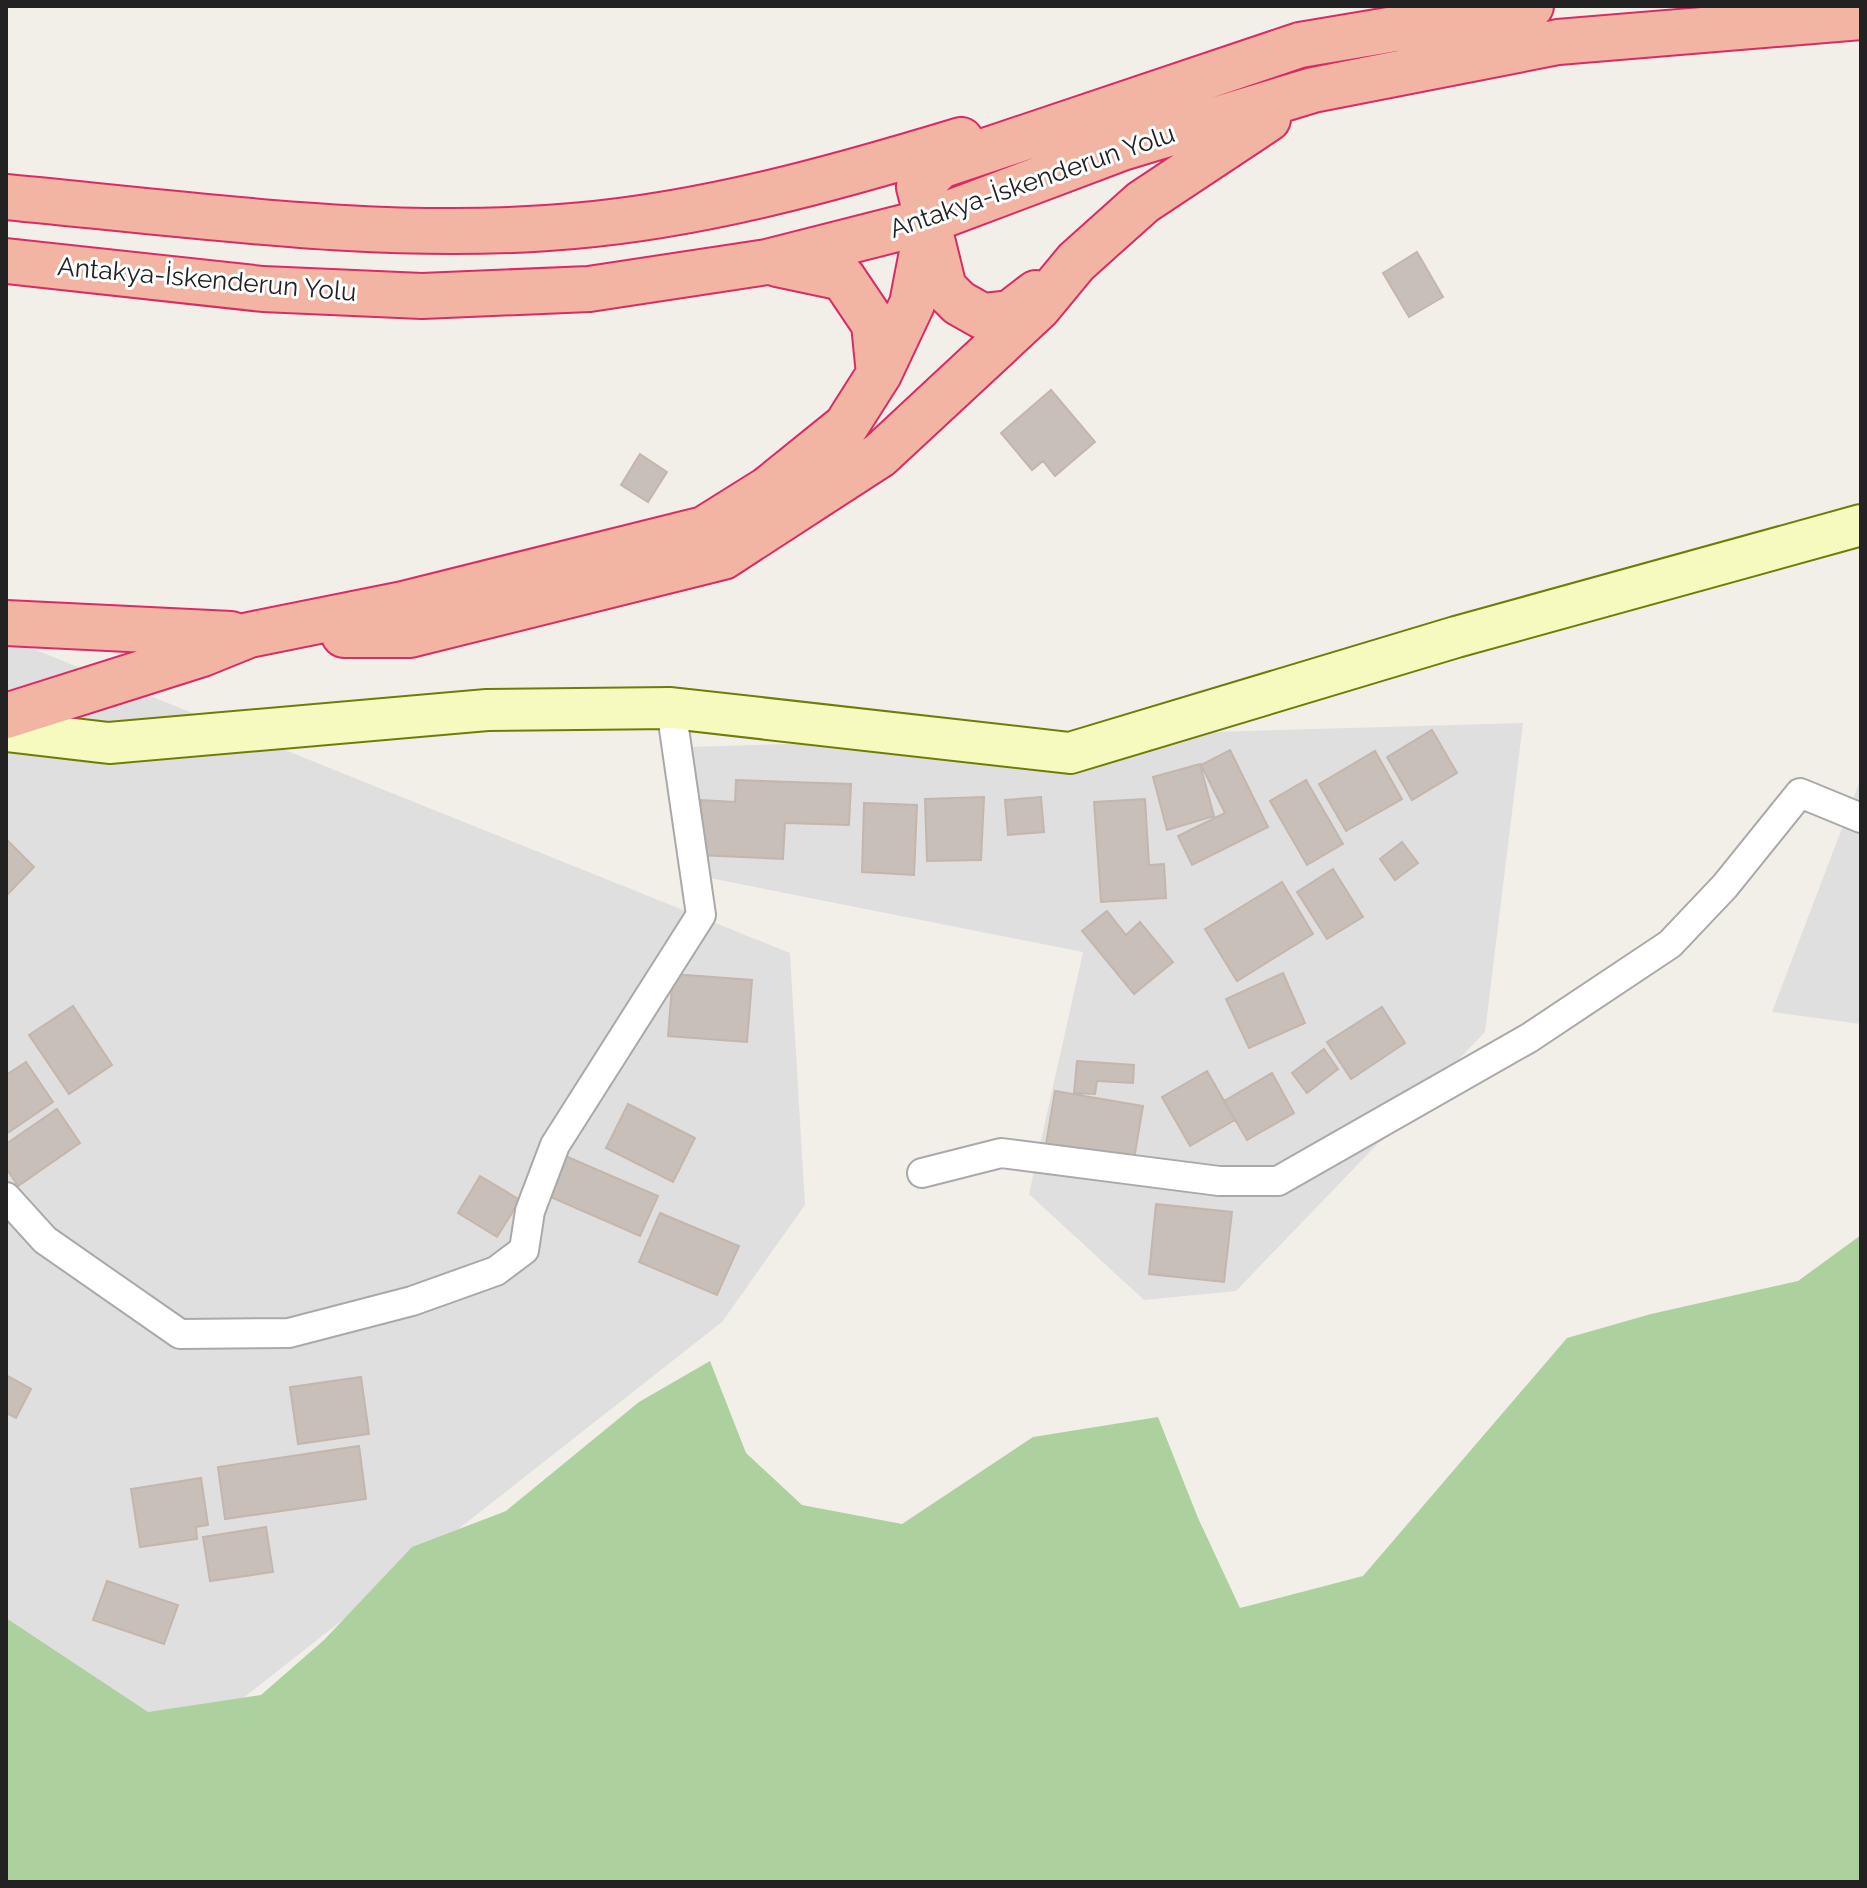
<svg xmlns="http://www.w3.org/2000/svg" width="1867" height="1888" font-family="Raleway,sans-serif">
<rect width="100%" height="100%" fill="#f2efe9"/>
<path fill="#e0dfdf" d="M 6,638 L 790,953 L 805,1205 L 722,1322 L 177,1750 L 6,1675 Z
M 1523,723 L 1485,1032 L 1236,1291 L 1144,1300 L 1029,1194 L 1083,952 L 679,872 L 688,747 Z
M 1861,778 L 1861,1024 L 1772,1012 Z"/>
<path fill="#add19e" d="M 1861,1235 L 1861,1882 L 6,1882 L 6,1618 L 148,1712 L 261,1695 L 324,1640 L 412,1547 L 506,1511 L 639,1402 L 710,1361 L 746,1453 L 802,1505 L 902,1524 L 1033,1437 L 1158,1417 L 1198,1518 L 1240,1608 L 1363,1576 L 1567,1338 L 1651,1314 L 1798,1281 Z"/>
<path fill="#c7bfb8" stroke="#c4b6ab" stroke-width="2" d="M 1417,252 L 1443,297 L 1409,317 L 1383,273 Z
M 1051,390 L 1095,442 L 1055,476 L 1043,461 L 1032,470 L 1001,433 Z
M 640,454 L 667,472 L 648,502 L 621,485 Z
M 1432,730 L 1457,773 L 1412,800 L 1387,757 Z
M 1230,750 L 1268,827 L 1192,865 L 1178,836 L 1225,813 L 1201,765 Z
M 1375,751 L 1402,799 L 1346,831 L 1319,784 Z
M 1200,764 L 1214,816 L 1167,830 L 1153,777 Z
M 736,780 L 851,784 L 849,825 L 785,823 L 783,859 L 698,855 L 701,800 L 735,802 Z
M 1306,780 L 1343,844 L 1307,865 L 1270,801 Z
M 984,797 L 981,860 L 927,861 L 925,799 Z
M 1041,797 L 1044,832 L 1008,835 L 1005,800 Z
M 1145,799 L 1149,865 L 1164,864 L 1166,898 L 1101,902 L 1094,802 Z
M 864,803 L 917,805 L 914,875 L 862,872 Z
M 6,839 L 34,867 L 6,896 Z
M 1402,842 L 1418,863 L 1395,880 L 1380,859 Z
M 1333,869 L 1363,917 L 1327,939 L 1297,892 Z
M 1282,882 L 1313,934 L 1237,981 L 1205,929 Z
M 1107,911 L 1126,935 L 1140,922 L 1173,962 L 1134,994 L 1082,931 Z
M 1283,973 L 1305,1023 L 1249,1048 L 1226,999 Z
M 673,974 L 752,980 L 747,1042 L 668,1036 Z
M 73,1006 L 112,1065 L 69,1094 L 29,1035 Z
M 1382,1007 L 1405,1043 L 1351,1079 L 1327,1042 Z
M 1324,1049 L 1338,1069 L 1307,1093 L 1292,1073 Z
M 1077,1061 L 1134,1065 L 1133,1083 L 1097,1081 L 1095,1094 L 1074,1093 Z
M 26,1062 L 53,1102 L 6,1134 L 6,1075 Z
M 1207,1071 L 1235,1120 L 1190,1146 L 1162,1097 Z
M 1272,1073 L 1294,1113 L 1247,1140 L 1224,1101 Z
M 1055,1091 L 1143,1106 L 1134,1159 L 1046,1144 Z
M 628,1104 L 695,1138 L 673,1182 L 606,1148 Z
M 57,1109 L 80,1143 L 18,1186 L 6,1168 L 6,1144 Z
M 563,1155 L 658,1196 L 640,1236 L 546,1195 Z
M 480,1176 L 520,1200 L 497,1237 L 458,1213 Z
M 1156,1204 L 1232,1212 L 1224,1282 L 1149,1274 Z
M 660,1213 L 739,1246 L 717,1295 L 639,1262 Z
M 6,1375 L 31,1389 L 16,1418 L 6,1413 Z
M 361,1377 L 369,1434 L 298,1444 L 290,1387 Z
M 359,1446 L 366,1499 L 225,1519 L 218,1467 Z
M 201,1478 L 208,1525 L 196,1527 L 197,1539 L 140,1547 L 131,1489 Z
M 266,1527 L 273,1572 L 210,1581 L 203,1537 Z
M 107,1581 L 178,1605 L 164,1644 L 93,1620 Z"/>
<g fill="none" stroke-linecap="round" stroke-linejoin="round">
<defs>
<path id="minor" d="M 922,1173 L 1001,1153 L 1219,1181 L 1278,1181 L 1529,1038 L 1670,944 L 1725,886 L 1800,793 L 1861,818
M 6,1197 L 45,1240 L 180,1334 L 289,1333 L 412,1301 L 496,1271 L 524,1250 L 530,1211 L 555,1145 L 701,915 L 671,708"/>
<path id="secondary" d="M 6,731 L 109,743 L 487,710 L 671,708 L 1070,753 L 1456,637 L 1861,525"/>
<path id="trunk" d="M 6,197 C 190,214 388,243 573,226 C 704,215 836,178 961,140
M 930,231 L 944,288 L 959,303 L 982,316 L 1010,313 L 1036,293
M 6,261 L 263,289 L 422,296 L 589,289 L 767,262 L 928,221 L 1122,148 L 1313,90 L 1558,42 L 1861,17
M 777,264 L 843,278 L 874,324 L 879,374
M 6,623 L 231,634
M 344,635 L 410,635 L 723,557 L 880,455 L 1038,308 L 1076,262 L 1143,202 L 1268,119
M 6,716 L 202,654 L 249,635 L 403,604 L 704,529 L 768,489 L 846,426 L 879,374 L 912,304 L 928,221 L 919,187 L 940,166 L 1300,45 L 1531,6"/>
</defs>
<use href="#minor" stroke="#a9a9a9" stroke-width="32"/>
<use href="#secondary" stroke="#707d05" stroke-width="44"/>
<use href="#trunk" stroke="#dc2a67" stroke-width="48"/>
<use href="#minor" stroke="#fff" stroke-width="28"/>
<use href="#secondary" stroke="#f7fabf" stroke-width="40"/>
<use href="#trunk" stroke="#f2b4a3" stroke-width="44"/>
</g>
<g text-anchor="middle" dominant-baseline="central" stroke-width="6" stroke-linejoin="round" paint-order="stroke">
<g font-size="26" fill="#222" stroke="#fff">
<text transform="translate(1032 181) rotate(-19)">Antakya-İskenderun Yolu</text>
<text transform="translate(207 279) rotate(5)">Antakya-İskenderun Yolu</text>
</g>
</g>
<rect width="1867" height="1888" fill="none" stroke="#222222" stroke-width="16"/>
</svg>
